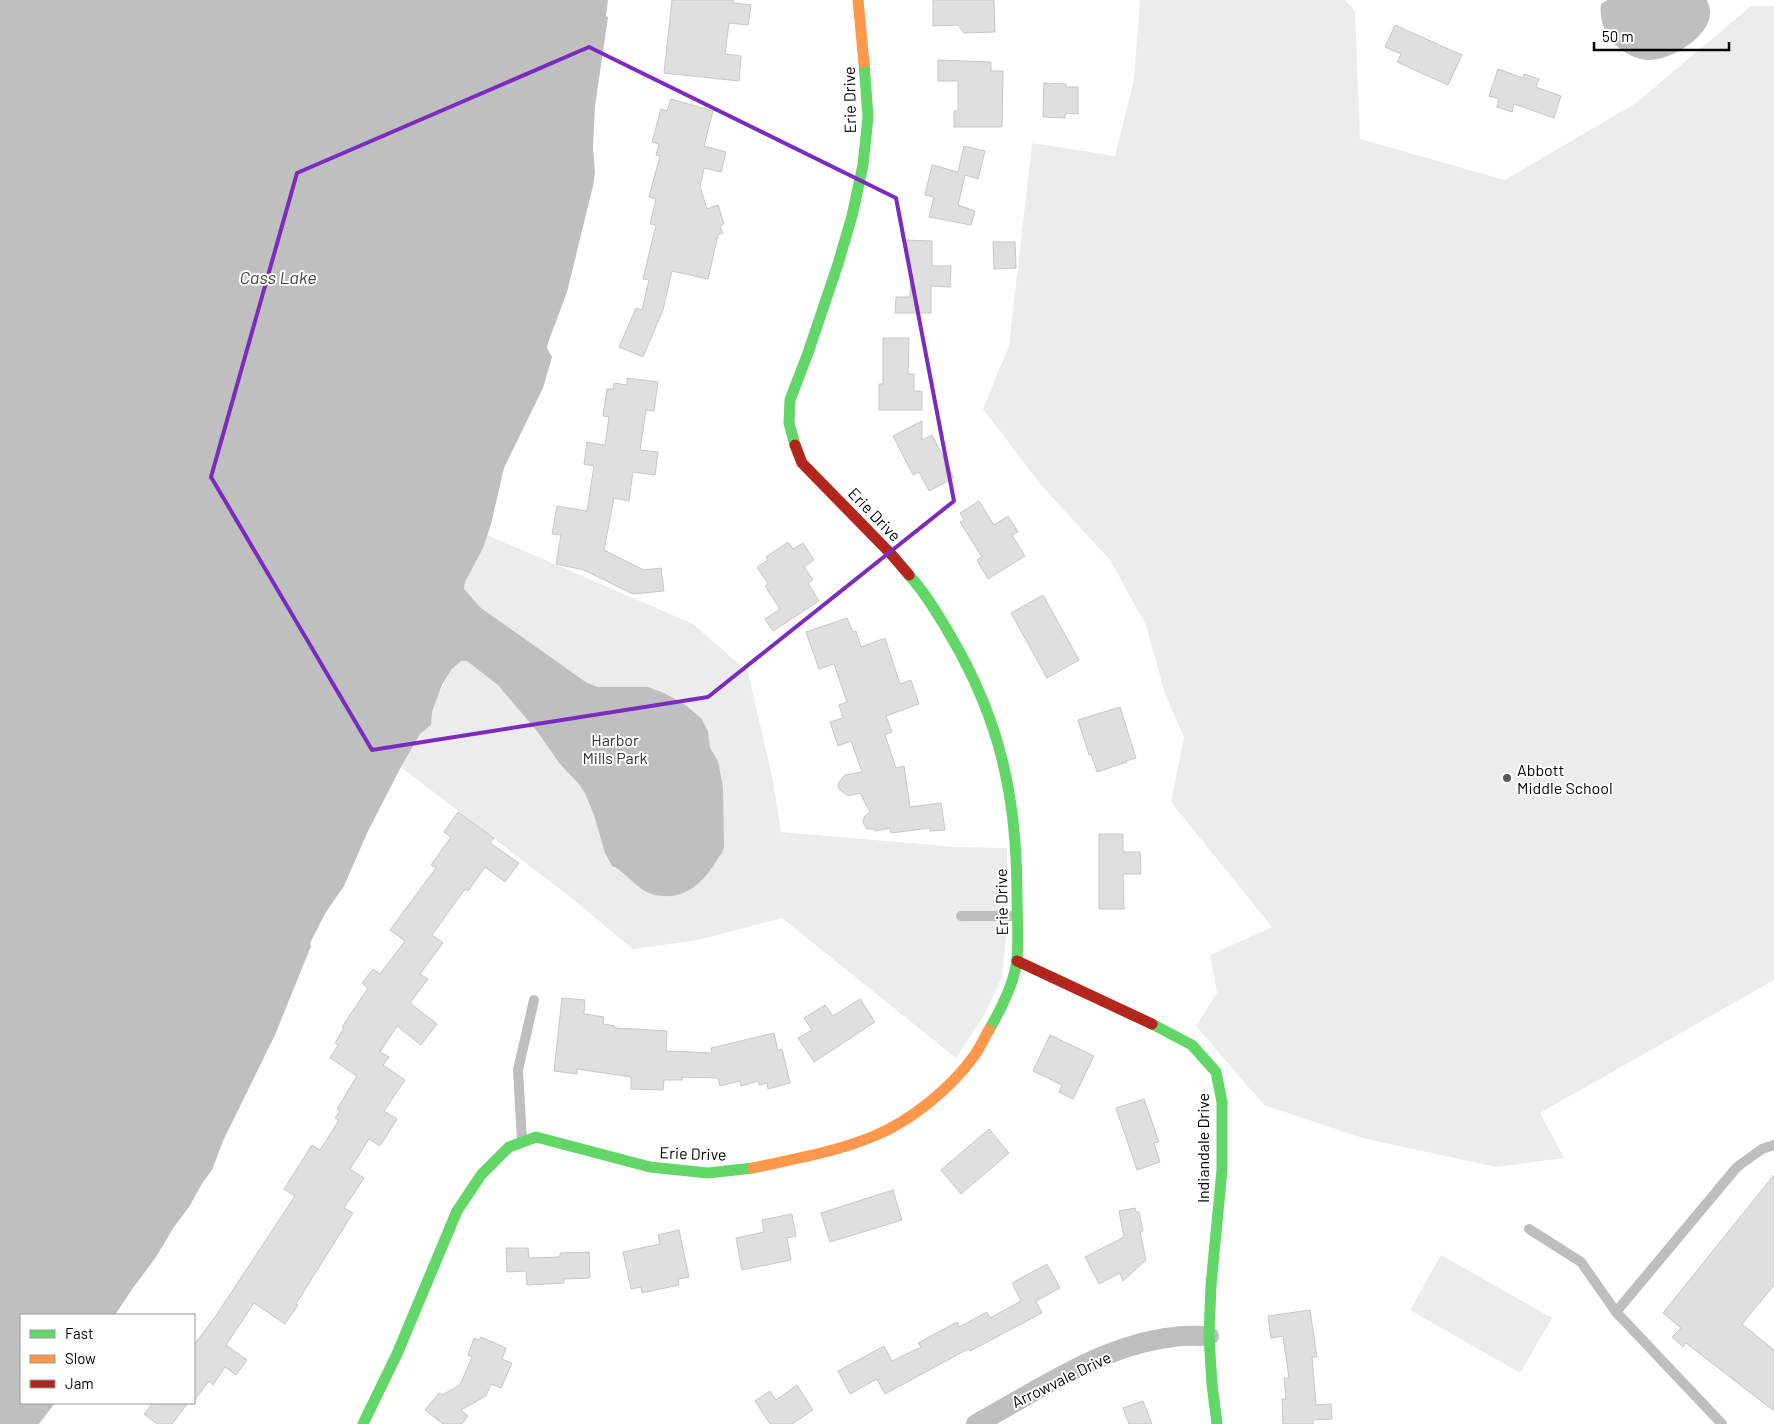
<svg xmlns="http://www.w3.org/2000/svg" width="1774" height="1424" font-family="Barlow,sans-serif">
<rect width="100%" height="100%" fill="#fff"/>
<path fill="#ececec" d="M 1140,0 L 1345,0 L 1355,11 L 1360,139 L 1505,180 L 1636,103 L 1751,6 L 1774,6 L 1774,980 L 1540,1113 L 1564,1158 L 1496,1167 L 1362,1138 L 1264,1105 L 1196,1026 L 1217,993 L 1210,955 L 1272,927 L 1171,802 L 1184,737 L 1165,694 L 1146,625 L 1110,560 L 1041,485 L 983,409 L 1009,346 L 1032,143 L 1115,156 L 1134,80 Z
M 487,535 L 693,624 L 748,672 L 773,781 L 781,832 L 955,847 L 1007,848 L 1007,928 L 1002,977 L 984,1015 L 956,1058 L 782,918 L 698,940 L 633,949 L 569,896 L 401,767 L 420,734 L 431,725 L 432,712 L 438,695 L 452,669 L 465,582 Z
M 1441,1255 L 1552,1318 L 1520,1373 L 1410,1310 Z"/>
<path fill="#bfbfbf" d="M 0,0 L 608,0 L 606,16 L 608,17 L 595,106 L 593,147 L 595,172 L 593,186 L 567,292 L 548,343 L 547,348 L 552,357 L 543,388 L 504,468 L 491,524 L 483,548 L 465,582 L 464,589 L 481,608 L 587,683 L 598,687 L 648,687 L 664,693 L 684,704 L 701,718 L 708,731 L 710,748 L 718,761 L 723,787 L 724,847 C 723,853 720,855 717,860 C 702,885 681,904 649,893 C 636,888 620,867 612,866 L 605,853 L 594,815 L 585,793 L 578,783 L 560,764 L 537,731 L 498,685 L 467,661 L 461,661 L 452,669 L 442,685 L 432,712 L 431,725 L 420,734 L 401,767 L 368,831 L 344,886 L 326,912 L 310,943 L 311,946 L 275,1035 L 223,1141 L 212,1170 L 203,1182 L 189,1207 L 174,1227 L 156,1257 L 133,1288 L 115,1315 L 21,1315 L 21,1403 L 55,1403 L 39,1424 L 0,1424 Z
M 1607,0 L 1707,0 C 1708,3 1710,8 1710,11 C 1712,36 1670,61 1648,60 C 1621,58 1597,32 1601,4 Z"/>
<path fill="#dfdfdf" stroke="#c7c7c7" d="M 672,0 L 733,0 L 733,3 L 751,5 L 748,25 L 729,23 L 725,54 L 741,56 L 739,81 L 664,73 Z
M 933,0 L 994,0 L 995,32 L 964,33 L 958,25 L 933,26 Z
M 1395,25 L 1462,55 L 1448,85 L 1397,62 L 1401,54 L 1385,47 Z
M 938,60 L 991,62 L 991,71 L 1003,71 L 1002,127 L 954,127 L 954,111 L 958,111 L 958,81 L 938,81 Z
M 1498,69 L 1523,78 L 1524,74 L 1539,79 L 1536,87 L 1561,96 L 1554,118 L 1514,104 L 1512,112 L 1497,107 L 1499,99 L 1489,96 Z
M 1044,83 L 1066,84 L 1066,87 L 1078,87 L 1078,114 L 1066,113 L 1065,118 L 1043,117 Z
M 671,99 L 713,111 L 704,146 L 726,152 L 721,172 L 704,168 L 700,187 L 707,209 L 718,205 L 724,224 L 720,226 L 723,233 L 718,235 L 708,279 L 672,271 L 663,310 L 643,357 L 619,347 L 636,308 L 642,310 L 649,280 L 643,279 L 656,225 L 650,224 L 656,199 L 649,197 L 660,156 L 656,155 L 659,144 L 652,142 L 661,109 L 667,111 Z
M 964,146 L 985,151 L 978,179 L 965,175 L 958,205 L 975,211 L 971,225 L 929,217 L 934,197 L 925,195 L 932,165 L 958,172 Z
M 907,240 L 932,241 L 932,266 L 951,266 L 950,287 L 931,286 L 931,313 L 895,313 L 896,297 L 910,297 L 911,262 L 907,262 Z
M 993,242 L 1015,242 L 1016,268 L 994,269 Z
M 883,338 L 909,338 L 908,374 L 914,374 L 914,391 L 922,391 L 922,410 L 879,410 L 879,384 L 883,384 Z
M 627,378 L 658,382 L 654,411 L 646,410 L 640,450 L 658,452 L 655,475 L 633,472 L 629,501 L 614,498 L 604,550 L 644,570 L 661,568 L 664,591 L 633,594 L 584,570 L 556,564 L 561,535 L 552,534 L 557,506 L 587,511 L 594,466 L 584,464 L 587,442 L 605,445 L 609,417 L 603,416 L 607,389 L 613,389 L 614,383 L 627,385 Z
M 922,421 L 922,440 L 932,435 L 954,478 L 929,491 L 919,472 L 913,475 L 893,436 Z
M 979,501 L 994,525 L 1008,516 L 1018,532 L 1012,535 L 1025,556 L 988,579 L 977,560 L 982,557 L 960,522 L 964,520 L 960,513 Z
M 788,542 L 793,549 L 803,543 L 814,560 L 804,567 L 813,580 L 808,583 L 819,601 L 773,631 L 765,619 L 780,609 L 765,586 L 768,584 L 757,567 L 768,560 L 766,557 Z
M 1043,595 L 1079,660 L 1047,678 L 1011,613 Z
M 847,618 L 853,632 L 856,631 L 861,647 L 885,638 L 900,684 L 911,680 L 919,704 L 886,716 L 892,732 L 885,735 L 896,768 L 904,766 L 910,807 L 941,803 L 945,830 L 930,831 L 930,828 L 891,833 L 890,828 L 875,831 L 875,829 L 867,829 L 863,823 L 864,817 L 870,812 L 860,793 L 848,796 L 840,790 L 838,787 L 839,782 L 845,775 L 862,772 L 851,741 L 838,746 L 830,722 L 843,718 L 839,705 L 847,702 L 834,664 L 819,669 L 806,632 Z
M 1120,707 L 1136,758 L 1126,761 L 1127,762 L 1097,772 L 1091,754 L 1089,755 L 1078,720 Z
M 458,812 L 494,838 L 490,843 L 519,863 L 505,882 L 485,867 L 468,891 L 465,889 L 432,935 L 443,943 L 420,974 L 428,979 L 410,1003 L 437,1024 L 421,1045 L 397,1026 L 380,1052 L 389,1057 L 383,1065 L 405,1080 L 384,1111 L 397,1119 L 380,1146 L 369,1139 L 350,1169 L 364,1178 L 344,1208 L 353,1213 L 296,1304 L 298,1305 L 285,1324 L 254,1303 L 226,1345 L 247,1360 L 236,1375 L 225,1367 L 213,1385 L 209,1381 L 194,1401 L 194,1345 L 215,1317 L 295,1196 L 284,1189 L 312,1145 L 320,1150 L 339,1120 L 335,1118 L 340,1111 L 337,1109 L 357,1076 L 330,1058 L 338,1045 L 335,1043 L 344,1028 L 342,1027 L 368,988 L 362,983 L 373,969 L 380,974 L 405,941 L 390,930 L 436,868 L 431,865 L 451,837 L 444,832 Z
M 1099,834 L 1123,834 L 1123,852 L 1140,852 L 1141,874 L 1123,874 L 1124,909 L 1099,909 Z
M 562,998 L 585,1000 L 584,1014 L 604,1017 L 603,1024 L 615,1026 L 615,1028 L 667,1031 L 666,1051 L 712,1053 L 711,1048 L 774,1033 L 778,1051 L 782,1049 L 790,1083 L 768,1089 L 767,1083 L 759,1085 L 758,1081 L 741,1086 L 740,1081 L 720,1086 L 718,1078 L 682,1077 L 682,1080 L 664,1080 L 663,1090 L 631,1089 L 631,1077 L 577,1069 L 577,1074 L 554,1071 Z
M 860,999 L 875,1022 L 814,1062 L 798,1038 L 812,1030 L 804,1018 L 825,1005 L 833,1016 Z
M 1050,1035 L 1094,1056 L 1073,1099 L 1059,1092 L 1062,1085 L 1033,1071 Z
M 1144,1099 L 1159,1142 L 1154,1143 L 1160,1162 L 1137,1170 L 1116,1108 Z
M 989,1129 L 1009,1153 L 961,1194 L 941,1170 Z
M 1774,1175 L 1774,1285 L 1742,1324 L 1774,1350 L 1774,1411 L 1686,1343 L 1683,1347 L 1672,1337 L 1681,1328 L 1663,1313 Z
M 893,1190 L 902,1220 L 830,1242 L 821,1213 Z
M 1135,1208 L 1136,1212 L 1139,1212 L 1143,1231 L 1140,1232 L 1146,1260 L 1123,1281 L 1120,1273 L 1099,1284 L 1085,1257 L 1124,1237 L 1119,1211 Z
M 792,1214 L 796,1236 L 787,1238 L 791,1260 L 742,1270 L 736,1238 L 764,1232 L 762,1220 Z
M 679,1230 L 689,1277 L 678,1279 L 679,1285 L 642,1293 L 641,1287 L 631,1289 L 623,1252 L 660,1244 L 658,1235 Z
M 506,1248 L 528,1248 L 529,1258 L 560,1257 L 560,1253 L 589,1252 L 590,1278 L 564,1279 L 564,1283 L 527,1285 L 526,1271 L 507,1272 Z
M 1047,1264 L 1060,1288 L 1036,1301 L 1042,1313 L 970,1351 L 968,1349 L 885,1394 L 877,1379 L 850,1394 L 838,1371 L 884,1346 L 892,1361 L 921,1347 L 918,1343 L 957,1322 L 959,1327 L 987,1312 L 990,1318 L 1021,1301 L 1012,1283 Z
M 1310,1310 L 1317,1357 L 1312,1357 L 1316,1405 L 1331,1404 L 1332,1419 L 1313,1420 L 1313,1424 L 1283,1424 L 1282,1399 L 1286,1399 L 1284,1378 L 1289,1378 L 1283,1336 L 1271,1338 L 1268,1316 Z
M 481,1337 L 506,1348 L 502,1359 L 512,1363 L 501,1388 L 491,1384 L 486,1396 L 461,1410 L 468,1416 L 462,1424 L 443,1424 L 425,1410 L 439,1393 L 442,1395 L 460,1385 L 472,1357 L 468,1355 L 474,1338 L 479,1340 Z
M 797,1385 L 813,1410 L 792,1424 L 770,1424 L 755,1401 L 770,1391 L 776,1400 Z
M 1143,1401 L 1152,1424 L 1129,1424 L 1123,1408 Z
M 153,1403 L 188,1403 L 172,1424 L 157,1424 L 144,1414 Z"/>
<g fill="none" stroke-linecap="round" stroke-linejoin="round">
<path stroke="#bebebe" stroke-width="10" d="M 961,916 L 1017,916
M 522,1141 L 518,1070 L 534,1000
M 1529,1229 L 1581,1262 L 1616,1312 L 1722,1424
M 1616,1312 L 1737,1167 L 1762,1149 L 1774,1145"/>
<path stroke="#bebebe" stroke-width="20" d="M 976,1424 C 1039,1390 1101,1345 1174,1337 C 1186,1335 1198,1336 1209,1336"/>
<path stroke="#63d668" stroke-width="11" d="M 795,445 L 789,423 L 790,400 L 808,353 L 838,264 L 852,216 L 863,165 L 868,117 L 864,63
M 909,575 C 925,593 938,614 950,635 C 1000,719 1017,798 1017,895 C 1017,916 1019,938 1017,959 C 1015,981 1000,1011 989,1030
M 1152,1024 L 1192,1045 L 1216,1072 L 1222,1102 L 1222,1170 L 1211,1285 L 1209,1336 L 1212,1385 L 1217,1424
M 363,1424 L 397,1354 L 457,1211 L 481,1175 L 509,1147 L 536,1137 L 650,1167 L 708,1173 L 753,1168"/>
<path stroke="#ff974d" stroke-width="11" d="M 858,0 L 864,63
M 753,1168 C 793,1159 836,1152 874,1136 C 911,1121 951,1088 974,1056 C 980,1048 984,1038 989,1030"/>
<path stroke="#b3261e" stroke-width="11" d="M 795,445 L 802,463 L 891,554 L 909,575
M 1017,961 L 1152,1024"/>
</g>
<path fill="none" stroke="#7b2cbf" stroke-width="4" stroke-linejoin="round" d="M 589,47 L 896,198 L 954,501 L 708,697 L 372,750 L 211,477 L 297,173 Z"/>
<circle fill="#595959" stroke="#fff" stroke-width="2" cx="1507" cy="778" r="5"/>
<g text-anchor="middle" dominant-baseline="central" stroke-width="4" stroke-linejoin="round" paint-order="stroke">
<g font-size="16" fill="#000" stroke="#fff">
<text transform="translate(849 100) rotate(-91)">Erie Drive</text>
<text transform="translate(875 514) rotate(46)">Erie Drive</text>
<text transform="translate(1001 902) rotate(-91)">Erie Drive</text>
<text transform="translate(1202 1148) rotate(-90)">Indiandale Drive</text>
<text transform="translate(693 1153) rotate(2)">Erie Drive</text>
<text transform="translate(1061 1379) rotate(-26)">Arrowvale Drive</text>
</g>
<g font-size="16" fill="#333" stroke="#fff">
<text x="615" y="739">Harbor<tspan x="615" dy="18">Mills Park</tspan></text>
</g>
<g font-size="16" fill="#000" stroke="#fff" text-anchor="start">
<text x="1517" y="769">Abbott<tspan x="1517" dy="18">Middle School</tspan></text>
</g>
<g font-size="18" font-style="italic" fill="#444" stroke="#fff">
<text x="278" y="277">Cass Lake</text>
</g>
</g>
<rect x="20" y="1314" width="175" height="90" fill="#ffffff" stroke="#999999"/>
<rect x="30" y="1330" width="25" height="8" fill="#63d668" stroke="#999999"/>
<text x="65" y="1339" font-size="15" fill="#000000">Fast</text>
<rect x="30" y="1355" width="25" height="8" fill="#ff974d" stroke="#999999"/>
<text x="65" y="1364" font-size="15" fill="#000000">Slow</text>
<rect x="30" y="1380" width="25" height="8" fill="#b3261e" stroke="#999999"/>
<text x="65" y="1389" font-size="15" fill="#000000">Jam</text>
<path d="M1594 42v8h135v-8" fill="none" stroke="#000000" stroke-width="2.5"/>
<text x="1602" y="42" font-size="15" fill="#000000" stroke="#ffffff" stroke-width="4" paint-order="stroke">50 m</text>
</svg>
